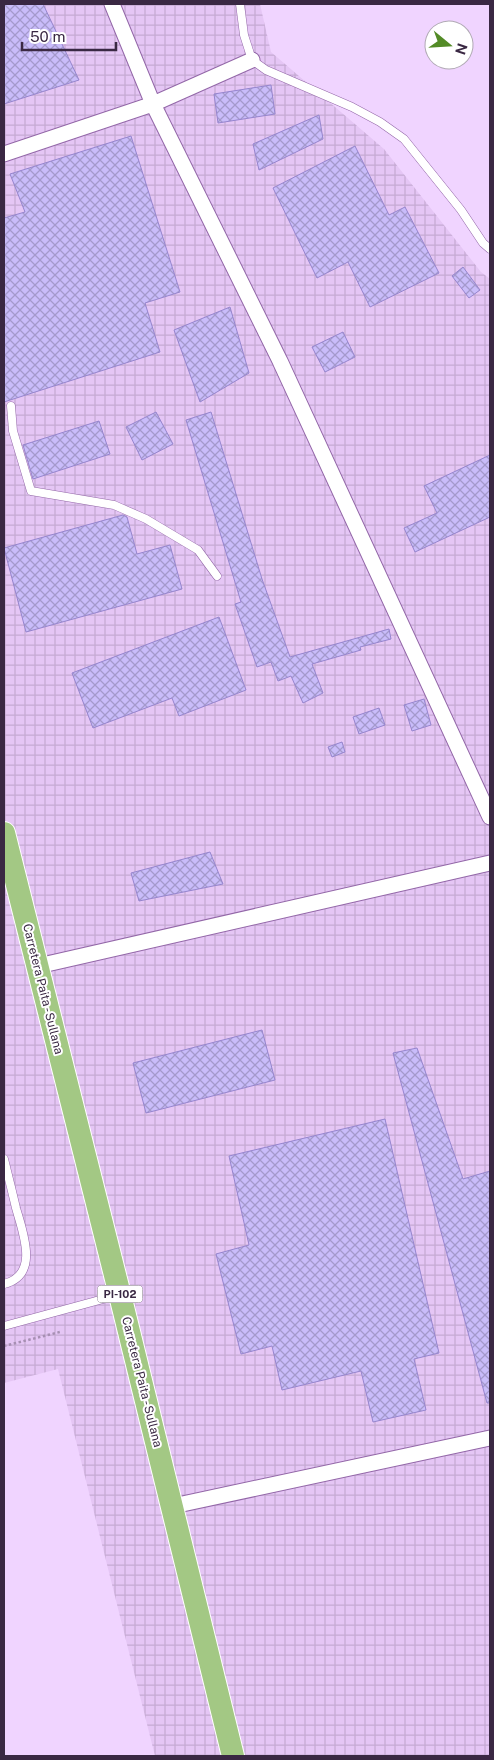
<svg xmlns="http://www.w3.org/2000/svg" width="494" height="1760" font-family="'Public Sans',sans-serif">
<defs>
<pattern id="industrial-grid" width="8" height="8" patternUnits="userSpaceOnUse" patternTransform="scale(1.25)"><rect width="8" height="8" fill="#e5c6f5"/><path d="M0 4h8M4 0v8" fill="none" stroke="#c5aad3"/></pattern>
<pattern id="building-cross-hatch" width="8" height="8" patternUnits="userSpaceOnUse" patternTransform="scale(1.25)"><rect width="8" height="8" fill="#c9bcfa"/><path d="M0 0l8 8M0 8l8-8" fill="none" stroke="#a499cc"/></pattern>
</defs>
<rect width="100%" height="100%" fill="#f0d4ff"/>
<path fill="url(#industrial-grid)" d="M 4,4 L 260,4 L 271,52 L 384,149 L 481,272 L 490,279 L 490,1756 L 155,1756 L 58,1369 L 4,1383 Z"/>
<path fill="url(#building-cross-hatch)" stroke="#9685ce" d="M 4,4 L 43,4 L 79,80 L 4,104 Z
M 271,85 L 275,114 L 218,123 L 214,94 Z
M 319,115 L 323,139 L 259,170 L 253,144 Z
M 131,136 L 180,292 L 145,303 L 160,352 L 4,402 L 4,218 L 25,212 L 10,174 Z
M 355,146 L 389,215 L 405,207 L 439,273 L 370,307 L 348,262 L 317,278 L 273,188 Z
M 463,267 L 480,290 L 469,298 L 452,276 Z
M 230,307 L 249,373 L 200,402 L 174,330 Z
M 343,332 L 355,357 L 325,372 L 312,347 Z
M 156,412 L 173,444 L 142,460 L 126,427 Z
M 211,412 L 262,579 L 290,657 L 389,629 L 391,639 L 360,647 L 361,650 L 312,664 L 323,693 L 303,703 L 291,676 L 278,681 L 271,662 L 257,667 L 235,604 L 241,602 L 186,420 Z
M 99,421 L 110,454 L 33,479 L 23,445 Z
M 490,455 L 490,517 L 415,552 L 404,528 L 437,513 L 424,486 Z
M 123,515 L 127,517 L 137,554 L 170,545 L 182,589 L 26,632 L 4,548 Z
M 219,617 L 246,690 L 179,716 L 172,698 L 93,728 L 72,673 Z
M 424,699 L 431,725 L 412,731 L 404,705 Z
M 379,708 L 385,725 L 359,734 L 353,717 Z
M 342,742 L 345,752 L 332,757 L 328,747 Z
M 210,852 L 223,884 L 139,901 L 131,873 Z
M 262,1030 L 275,1080 L 146,1113 L 133,1063 Z
M 417,1048 L 463,1179 L 490,1171 L 490,1403 L 487,1403 L 393,1053 Z
M 385,1119 L 439,1353 L 414,1359 L 426,1410 L 373,1422 L 361,1371 L 282,1390 L 272,1346 L 241,1354 L 216,1254 L 249,1245 L 229,1156 Z"/>
<g fill="none" stroke-linecap="round" stroke-linejoin="round">
<defs>
<path id="service" d="M 240,4 L 244,35 L 252,60 L 266,70 L 352,107 L 380,122 L 404,139 L 461,210 L 483,243 L 490,249
M 11,406 L 13,431 L 31,491 L 114,505 L 146,519 L 198,550 L 217,576
M 4,1159 C 8,1175 12,1191 16,1208 C 23,1233 40,1275 4,1284
M 4,1326 L 118,1295"/>
<path id="minor" d="M 112,4 L 153,104 L 280,361 L 490,817
M 4,154 L 153,104 L 252,60
M 38,966 L 490,863
M 173,1506 L 490,1438"/>
<path id="primary" d="M 4,833 L 120,1295 L 233,1756"/>
</defs>
<use href="#service" stroke="#9367a8" stroke-width="9"/>
<use href="#minor" stroke="#9367a8" stroke-width="17"/>
<use href="#primary" stroke="#fff" stroke-width="24"/>
<path stroke="#a78fb3" stroke-width="2.5" stroke-dasharray="2.5 2.5" stroke-linecap="butt" d="M 4,1346 L 60,1332"/>
<use href="#service" stroke="#fff" stroke-width="8"/>
<use href="#minor" stroke="#fff" stroke-width="15"/>
<use href="#primary" stroke="#a3c884" stroke-width="22"/>
</g>
<g text-anchor="middle" dominant-baseline="central" stroke-width="4" stroke-linejoin="round" paint-order="stroke">
<rect fill="#fff" stroke="#75687b" stroke-width="1" x="97.5" y="1285.5" width="45" height="17" rx="4"/>
<g font-size="11" font-weight="bold" fill="#3a2843">
<text x="120" y="1294">PI-102</text>
</g>
<g font-size="12" fill="#3a2843" stroke="#fff">
<text transform="translate(43 989) rotate(76)">Carretera Paita - Sullana</text>
<text transform="translate(142 1382) rotate(76)">Carretera Paita - Sullana</text>
</g>
</g>
<rect width="494" height="1760" fill="none" stroke="#3a2843" stroke-width="10"/>
<g transform="translate(449 45) rotate(108)"><circle r="24" fill="#ffffff" stroke="#b0a9b4"/>
<path d="M0-4L9 19L0 12L-9 19Z" fill="#538b26"/>
<text y="-8" font-size="14" font-weight="bold" text-anchor="middle" fill="#3a2843">N</text>
</g>
<path d="M22 42v8h94v-8" fill="none" stroke="#3a2843" stroke-width="2.5"/>
<text x="30" y="42" font-size="15" fill="#3a2843" stroke="#ffffff" stroke-width="4" paint-order="stroke">50 m</text>
</svg>
